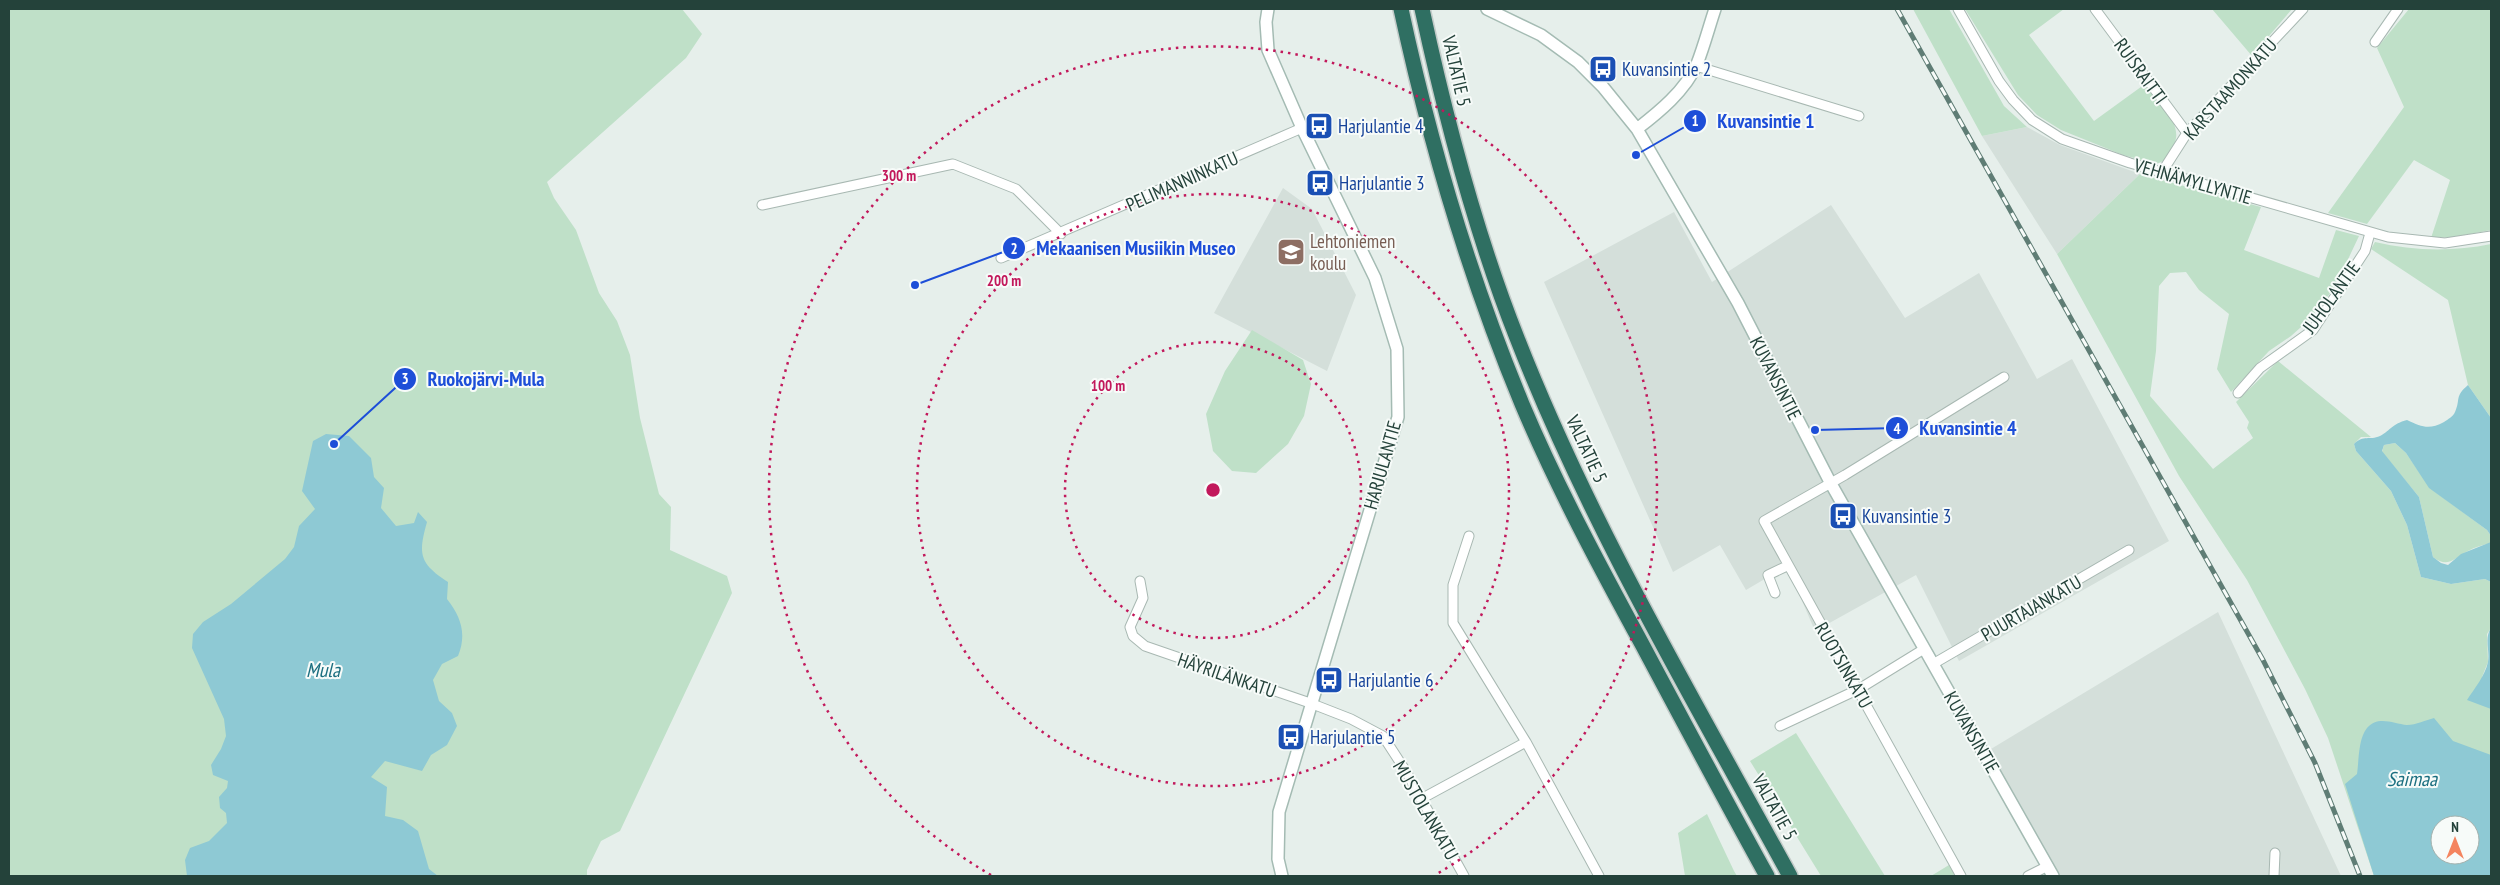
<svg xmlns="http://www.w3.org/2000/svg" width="2500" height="885" font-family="'PT Sans Narrow',sans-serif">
<rect width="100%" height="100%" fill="#e6efeb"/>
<path fill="#d4dfda" d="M 2027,127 L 2060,145 L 2140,174 L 2057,254 L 1982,136 Z
M 1283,188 L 1312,209 L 1356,295 L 1327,371 L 1214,313 Z
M 1831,205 L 1905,318 L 1979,273 L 2037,379 L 2072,359 L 2169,541 L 1959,661 L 1916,575 L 1815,631 L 1787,566 L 1746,590 L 1720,545 L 1673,572 L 1544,282 L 1674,212 L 1712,282 Z
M 2218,612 L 2341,876 L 2040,876 L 2047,873 L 1981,755 Z"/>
<path fill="#bfe0c8" d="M 9,9 L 682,9 L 702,34 L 686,58 L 547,182 L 554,198 L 576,230 L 599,293 L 617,321 L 630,355 L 640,418 L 659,494 L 671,507 L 670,550 L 727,576 L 732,593 L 620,831 L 601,841 L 587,870 L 587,876 L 9,876 Z
M 1913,9 L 1949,9 L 2004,106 L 2027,127 L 1982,136 Z
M 1965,9 L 2064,9 L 2029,35 L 2094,121 L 2145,84 C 2155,97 2179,119 2176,138 C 2175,145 2169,154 2166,160 L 2156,164 L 2123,155 L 2061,130 L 2037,115 L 2018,95 Z
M 2212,9 L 2292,9 L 2252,56 Z
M 2409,9 L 2491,9 L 2491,230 L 2454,237 L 2431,238 L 2450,180 L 2414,160 L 2367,224 L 2328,213 L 2404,107 L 2377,48 Z
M 2140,174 L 2261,207 L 2244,250 L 2319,278 L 2336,230 L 2359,236 L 2335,287 L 2309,320 L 2291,336 L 2269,351 L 2231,392 L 2217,369 L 2229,314 L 2199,290 L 2186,272 L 2170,273 L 2159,286 L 2156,351 L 2150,396 L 2213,469 L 2253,438 L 2247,428 L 2249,422 L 2236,402 L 2278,361 L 2371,437 L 2361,437 L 2354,444 L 2356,451 L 2391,491 L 2407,525 L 2421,577 L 2451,584 L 2485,579 L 2491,582 L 2491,628 L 2487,634 L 2488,662 L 2482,677 L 2491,678 L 2491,788 L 2409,760 L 2374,876 L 2328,738 L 2305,689 L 2247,580 L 2179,476 L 2057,254 Z
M 2375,242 C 2413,251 2452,252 2491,244 L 2491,418 L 2468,385 L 2448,300 L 2371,249 Z
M 1252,330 L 1303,360 L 1311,384 L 1304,416 L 1288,444 L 1256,473 L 1232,471 L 1213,451 L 1206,414 L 1225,371 Z
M 2395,443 L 2406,453 L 2430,488 L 2487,530 L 2491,536 L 2491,543 C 2483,545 2475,547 2468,551 C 2454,558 2448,569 2433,557 L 2419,497 L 2382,452 L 2384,445 Z
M 1796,733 L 1885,876 L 1821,876 L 1750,761 Z
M 1707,814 L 1734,871 L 1737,876 L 1685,876 L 1678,833 Z
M 1949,865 L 1955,876 L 1931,876 Z"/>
<path fill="#8ec9d4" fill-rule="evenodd" d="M 2468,385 L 2491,418 L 2491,536 L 2487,530 L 2429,488 L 2406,453 L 2395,443 L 2384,445 L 2382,451 L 2419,497 L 2433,557 L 2441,563 L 2448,565 L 2461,554 L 2491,542 L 2491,582 L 2485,579 L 2451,584 L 2421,577 L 2407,525 L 2391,491 L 2356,451 L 2354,444 C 2364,434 2369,441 2380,436 C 2391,430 2392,424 2407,420 C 2422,427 2429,430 2444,422 C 2448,419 2453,417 2455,412 C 2461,399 2454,397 2468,385 Z
M 326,434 L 349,436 L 371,458 L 374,477 L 384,488 L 381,508 L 396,526 L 414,523 L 418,512 L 427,522 C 418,554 419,563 448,582 L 447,599 C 461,617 467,634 458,656 L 442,664 L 433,680 L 439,701 L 452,713 L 457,726 L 447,745 L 431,755 L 422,771 L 385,761 L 371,777 L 387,787 L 385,816 L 403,820 L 418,831 L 429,869 L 438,876 L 187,876 L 185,860 L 190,848 L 209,841 L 227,823 L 226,813 L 220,808 L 219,797 L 227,788 L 228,781 L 213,775 L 211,765 L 221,749 L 226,736 L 224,719 L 192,648 L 193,634 L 203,622 L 231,604 L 285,559 L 294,547 L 299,526 L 315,509 L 302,491 L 313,441 Z
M 2491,628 L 2491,709 L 2467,700 C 2474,689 2485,676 2488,662 C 2490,650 2484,638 2491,628 Z
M 2434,718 L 2453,741 L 2491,755 L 2491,876 L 2374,876 L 2345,784 L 2357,774 C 2359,761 2358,739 2367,728 C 2378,715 2394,724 2407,725 C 2416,725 2426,720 2434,718 ZM 2440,825 L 2470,825 L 2470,855 L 2440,855 Z"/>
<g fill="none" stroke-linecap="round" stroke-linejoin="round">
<defs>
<path id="street" d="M 1958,9 L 1999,81 L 2013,100 L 2032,120 L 2062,139 L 2130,163 L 2388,237 L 2445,243 L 2491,236
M 2095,9 L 2187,133
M 2375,42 L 2398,9
M 1696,66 L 1859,116
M 2162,172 L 2187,133 L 2303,9
M 762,205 L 953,164 L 1016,189 L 1061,234
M 1001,258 L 1302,128
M 2238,393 L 2260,368 L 2313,330 L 2365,251 L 2370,233
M 1469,536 L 1453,585 L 1453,623 L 1526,742 L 1599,876
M 1140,581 L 1143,598 L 1130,627 L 1133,636 L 1145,646 L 1310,703 L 1351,719 L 1383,736 L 1407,773 L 1464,876
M 1775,593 L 1768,575 L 1787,566
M 1933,664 L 2129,550
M 1780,726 L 1859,689 L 1924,649
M 1421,799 L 1526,742
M 1961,876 L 1764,521 L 1845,475 L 2004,377
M 2028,876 L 2048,866
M 2274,876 L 2275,853"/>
<path id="secondary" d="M 1268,9 L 1266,22 L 1268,50 L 1302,128 L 1375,278 L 1397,349 L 1398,417 L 1279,812 L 1278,859 L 1282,876
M 1487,9 L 1541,35 L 1578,62 L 1603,87 L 1637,129 L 1738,303 L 1830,482 L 2053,876
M 1637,129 C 1659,112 1685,91 1697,64 C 1704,46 1709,27 1715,9"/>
<path id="highway" d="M 1401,9 C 1430,144 1469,276 1522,404 C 1557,487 1600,567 1643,646 C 1684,723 1725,800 1767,876
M 1422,9 C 1446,120 1475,232 1517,338 C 1590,525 1694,700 1790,876"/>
</defs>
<use href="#street" stroke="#a8b8b2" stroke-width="11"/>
<use href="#secondary" stroke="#a4bbb3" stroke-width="14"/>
<use href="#highway" stroke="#c2cac8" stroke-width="18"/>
<use href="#street" stroke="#fff" stroke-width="9"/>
<use href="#secondary" stroke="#fff" stroke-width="11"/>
<use href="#highway" stroke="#2f6f62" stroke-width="15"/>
<defs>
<path id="rail" d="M 1897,9 L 2263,660 L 2315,763 L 2360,876"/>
</defs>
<use href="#rail" stroke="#5f7d75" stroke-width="5"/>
<use href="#rail" stroke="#f7fbf9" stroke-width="3" stroke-dasharray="9" stroke-linecap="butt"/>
</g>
<g fill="none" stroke="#c2185b" stroke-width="2.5" stroke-dasharray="2.5 5">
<circle cx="1213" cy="490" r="148"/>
<circle cx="1213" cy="490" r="296"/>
<path d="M991 875A444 444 0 1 1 1435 875"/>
</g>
<defs>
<symbol id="bus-square" viewBox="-11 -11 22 22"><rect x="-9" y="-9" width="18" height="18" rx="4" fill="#1a4fb4" stroke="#f7fbf9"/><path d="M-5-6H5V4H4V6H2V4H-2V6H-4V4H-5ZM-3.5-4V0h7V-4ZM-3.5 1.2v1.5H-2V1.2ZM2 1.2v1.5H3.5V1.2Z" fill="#fff"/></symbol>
<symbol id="school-square" viewBox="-11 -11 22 22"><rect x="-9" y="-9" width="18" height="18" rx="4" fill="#8d6e63" stroke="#f7fbf9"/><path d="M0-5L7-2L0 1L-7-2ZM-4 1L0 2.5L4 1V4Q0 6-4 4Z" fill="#fff"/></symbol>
</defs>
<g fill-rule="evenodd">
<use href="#bus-square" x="1587" y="53" width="32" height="32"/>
<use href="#bus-square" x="1303" y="110" width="32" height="32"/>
<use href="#bus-square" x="1304" y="167" width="32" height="32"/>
<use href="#school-square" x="1275" y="236" width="32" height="32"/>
<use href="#bus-square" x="1827" y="500" width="32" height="32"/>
<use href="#bus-square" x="1313" y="664" width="32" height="32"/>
<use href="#bus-square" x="1275" y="721" width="32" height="32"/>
</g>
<g text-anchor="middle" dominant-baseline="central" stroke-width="4" stroke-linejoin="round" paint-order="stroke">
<g font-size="19" fill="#164399" stroke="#f7fbf9" text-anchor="start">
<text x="1622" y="69">Kuvansintie 2</text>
<text x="1338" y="126">Harjulantie 4</text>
<text x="1339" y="183">Harjulantie 3</text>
<text x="1862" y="516">Kuvansintie 3</text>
<text x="1348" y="680">Harjulantie 6</text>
<text x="1310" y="737">Harjulantie 5</text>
</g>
<g font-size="19" fill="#24423a" stroke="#f7fbf9">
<text transform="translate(1457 71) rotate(77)">VALTATIE 5</text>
<text transform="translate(2141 71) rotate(54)">RUISRAITTI</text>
<text transform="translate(2230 89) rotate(-48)">KARSTAAMONKATU</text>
<text transform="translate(1182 181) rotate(-24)">PELIMANNINKATU</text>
<text transform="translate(2193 181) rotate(16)">VEHNÄMYLLYNTIE</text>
<text transform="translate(2331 297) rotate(-54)">JUHOLANTIE</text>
<text transform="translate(1776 378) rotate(63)">KUVANSINTIE</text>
<text transform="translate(1587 449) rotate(65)">VALTATIE 5</text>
<text transform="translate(1382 465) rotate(-74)">HARJULANTIE</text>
<text transform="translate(2031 608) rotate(-30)">PUURTAJANKATU</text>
<text transform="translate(1844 665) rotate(60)">RUOTSINKATU</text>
<text transform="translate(1227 675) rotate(19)">HÄYRILÄNKATU</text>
<text transform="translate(1972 732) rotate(60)">KUVANSINTIE</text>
<text transform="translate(1775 807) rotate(61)">VALTATIE 5</text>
<text transform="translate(1426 810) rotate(60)">MUSTOLANKATU</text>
</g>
<g font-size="19" fill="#785e54" stroke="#f7fbf9" text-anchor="start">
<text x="1310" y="241">Lehtoniemen<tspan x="1310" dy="22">koulu</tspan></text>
</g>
<g font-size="20" font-style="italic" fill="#1c6f80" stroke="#f7fbf9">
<text x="323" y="670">Mula</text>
<text x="2412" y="779">Saimaa</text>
</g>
</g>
<circle cx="1213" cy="490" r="8" fill="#c2185b" stroke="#f7fbf9" stroke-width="2.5"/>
<g font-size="15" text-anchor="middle" font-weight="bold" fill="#c2185b" stroke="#f7fbf9" stroke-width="4" stroke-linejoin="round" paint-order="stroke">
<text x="899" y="181">300 m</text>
<text x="1004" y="286">200 m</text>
<text x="1108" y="391">100 m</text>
</g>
<path fill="none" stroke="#1d4ed8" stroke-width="2" d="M1636 155L1695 121M915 285L1014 248M334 444L405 379M1815 430L1897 428"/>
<g fill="#1d4ed8" stroke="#f7fbf9" stroke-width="2">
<circle cx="1636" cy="155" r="5"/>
<circle cx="915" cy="285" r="5"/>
<circle cx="334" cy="444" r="5"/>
<circle cx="1815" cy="430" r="5"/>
<circle cx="1695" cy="121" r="12"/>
<circle cx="1014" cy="248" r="12"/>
<circle cx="405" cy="379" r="12"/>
<circle cx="1897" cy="428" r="12"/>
</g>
<g font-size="15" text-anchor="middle" font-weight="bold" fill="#fff">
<text x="1695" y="126">1</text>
<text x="1014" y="254">2</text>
<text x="405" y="384">3</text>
<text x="1897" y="434">4</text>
</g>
<g font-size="20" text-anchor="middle" font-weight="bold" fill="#1d4ed8" stroke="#f7fbf9" stroke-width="4" stroke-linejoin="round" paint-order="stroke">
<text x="1766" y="128">Kuvansintie 1</text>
<text x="1136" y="255">Mekaanisen Musiikin Museo</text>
<text x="486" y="386">Ruokojärvi-Mula</text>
<text x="1968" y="435">Kuvansintie 4</text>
</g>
<rect width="2500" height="885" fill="none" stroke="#24423a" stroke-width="20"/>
<g transform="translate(2455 840)"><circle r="24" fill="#f7fbf9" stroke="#a3b1ad"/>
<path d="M0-4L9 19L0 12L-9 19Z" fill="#f4845f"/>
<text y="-8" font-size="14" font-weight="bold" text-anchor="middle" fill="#24423a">N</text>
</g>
</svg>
